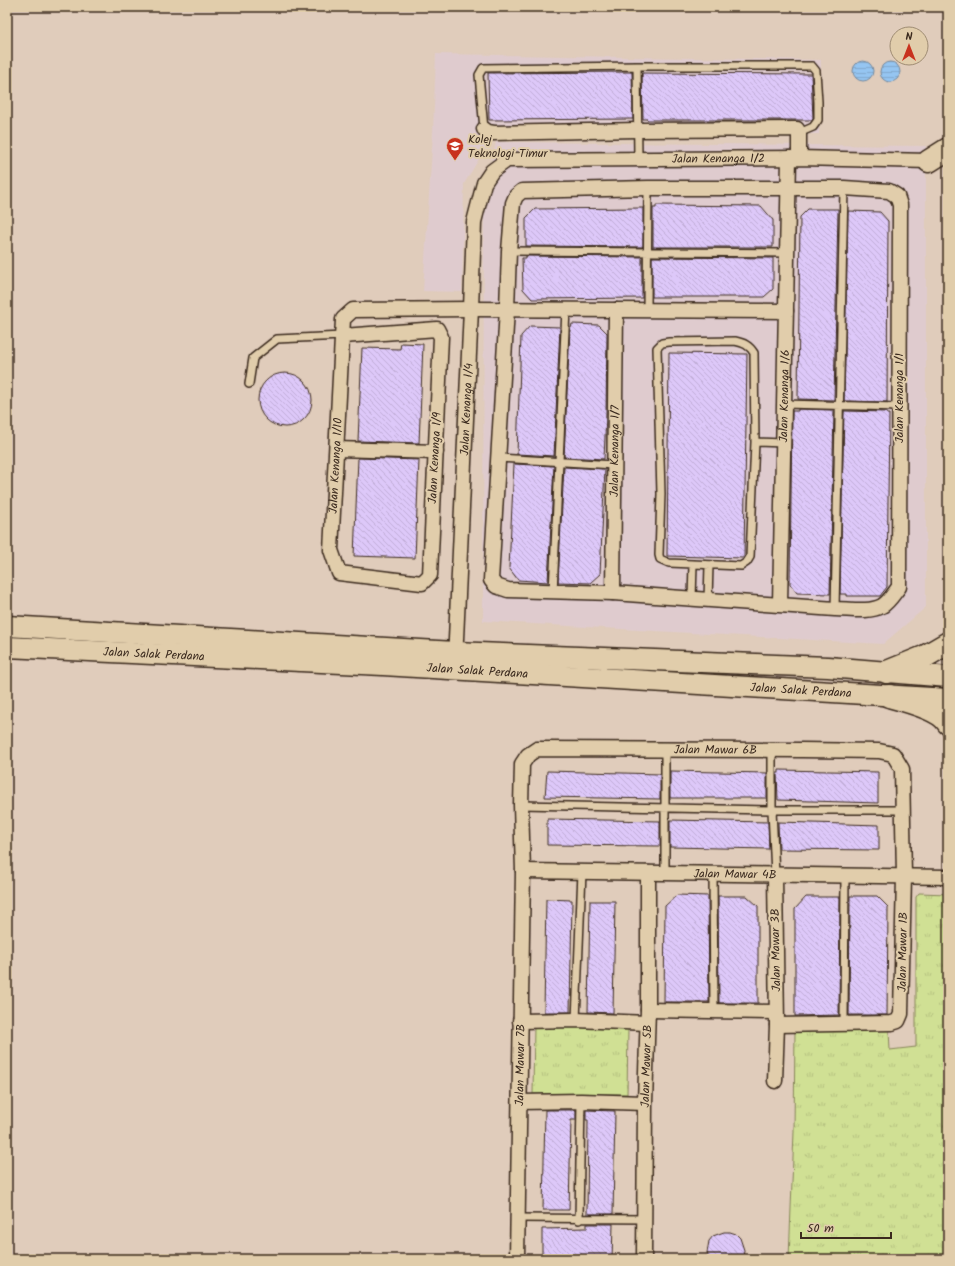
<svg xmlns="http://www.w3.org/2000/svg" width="955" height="1266" font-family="Kalam,sans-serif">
<defs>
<pattern id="grass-tufts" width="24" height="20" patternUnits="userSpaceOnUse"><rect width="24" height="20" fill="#d0e094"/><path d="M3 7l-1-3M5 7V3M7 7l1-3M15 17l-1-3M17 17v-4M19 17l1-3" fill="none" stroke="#b4c07f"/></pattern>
<pattern id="water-rules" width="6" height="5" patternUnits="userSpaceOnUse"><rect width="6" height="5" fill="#95c5f1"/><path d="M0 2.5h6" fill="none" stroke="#81a9ce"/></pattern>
<pattern id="building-back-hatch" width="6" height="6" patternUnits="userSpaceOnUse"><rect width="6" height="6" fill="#ddc8f9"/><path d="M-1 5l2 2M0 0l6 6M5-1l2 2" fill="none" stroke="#bfacd5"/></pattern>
</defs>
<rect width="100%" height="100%" fill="#e0ccbb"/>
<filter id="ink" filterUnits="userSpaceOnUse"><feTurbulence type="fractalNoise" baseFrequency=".025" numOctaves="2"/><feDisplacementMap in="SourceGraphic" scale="8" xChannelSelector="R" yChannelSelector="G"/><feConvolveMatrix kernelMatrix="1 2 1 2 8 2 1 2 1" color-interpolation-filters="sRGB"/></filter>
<g filter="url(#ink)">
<path fill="#dfcbce" d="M 436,54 L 821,60 L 819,134 L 492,137 L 464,184 L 462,292 L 423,291 L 433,132 Z
M 496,142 L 926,146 L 926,607 L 883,644 L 483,621 L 484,195 Z"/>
<path fill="url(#grass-tufts)" stroke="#868559" d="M 919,893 L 948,894 L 948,1259 L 789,1259 L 794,1132 L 795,1029 L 889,1030 L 890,1050 L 916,1047 L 916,897 Z
M 534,1025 L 628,1028 L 627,1094 L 533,1094 Z"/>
<path fill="url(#water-rules)" stroke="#71879d" d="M853 71a10 10 0 1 1 20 0a10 10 0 1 1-20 0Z
M880 72a10 10 0 1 1 20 0a10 10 0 1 1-20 0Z"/>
<path fill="url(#building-back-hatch)" stroke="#3b2a1e" d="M 632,72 L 633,119 L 489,120 L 488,73 Z
M 642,73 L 811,74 L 813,118 L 812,120 L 647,120 L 647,119 L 643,119 Z
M 656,205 L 761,206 L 773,220 L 773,247 L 653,247 L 653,208 L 656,208 Z
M 643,208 L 643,247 L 526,246 L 526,218 L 535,209 Z
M 808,209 L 838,209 L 838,211 L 834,400 L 798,399 L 800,217 Z
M 848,211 L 880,212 L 888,221 L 887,402 L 844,401 Z
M 526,256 L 642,257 L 642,298 L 532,299 L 523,289 L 522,258 L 526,258 Z
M 652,257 L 773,258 L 773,289 L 764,297 L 652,297 Z
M 572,324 L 599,325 L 607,333 L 606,414 L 604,459 L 564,457 L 570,328 L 571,328 Z
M 530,326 L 560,327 L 554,456 L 517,454 L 521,336 Z
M 401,343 L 423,344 L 419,443 L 358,441 L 362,348 L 400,349 Z
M 669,353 L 747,354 L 744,558 L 667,556 Z
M258 400a27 27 0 1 1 54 0a27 27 0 1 1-54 0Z
M 798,409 L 834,410 L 830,594 L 797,593 L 790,584 L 792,411 L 798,411 Z
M 844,411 L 887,412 L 887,414 L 889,414 L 887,587 L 880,596 L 847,596 L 847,594 L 840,594 Z
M 358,458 L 419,460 L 415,558 L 354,556 Z
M 514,464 L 554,466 L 548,582 L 518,580 L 509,568 Z
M 564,467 L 605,469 L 600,574 L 590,583 L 558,582 Z
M 779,770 L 878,772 L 878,803 L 778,800 L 777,773 L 779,773 Z
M 547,771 L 660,774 L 660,799 L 545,797 Z
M 670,771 L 767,773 L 767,798 L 670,798 Z
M 547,819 L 660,821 L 660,846 L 547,845 Z
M 670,820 L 768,822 L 769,849 L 670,847 Z
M 778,822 L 879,825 L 879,850 L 779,849 Z
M 677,895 L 708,896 L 709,1002 L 664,1002 L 665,906 Z
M 718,896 L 747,896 L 758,906 L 758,1003 L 719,1003 Z
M 850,896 L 877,896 L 888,907 L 887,1015 L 849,1015 Z
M 806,897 L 840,897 L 839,1015 L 795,1016 L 795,909 Z
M 546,899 L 572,900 L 570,1012 L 544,1012 Z
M 590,901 L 615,901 L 613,1013 L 588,1012 Z
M 545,1110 L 576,1110 L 576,1120 L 571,1120 L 569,1210 L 543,1210 Z
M 586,1110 L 615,1111 L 613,1214 L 587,1214 L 588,1120 L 586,1120 Z
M 587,1224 L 613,1224 L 612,1259 L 542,1259 L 542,1229 L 587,1228 Z
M 724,1232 L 730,1232 L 736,1234 L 740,1238 L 744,1250 L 743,1259 L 709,1259 L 707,1253 L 709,1241 L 713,1236 Z"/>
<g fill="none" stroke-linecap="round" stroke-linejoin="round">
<defs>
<path id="lane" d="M 637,66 L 638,159
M 484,129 L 479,75 L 483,68 L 637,66 L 812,66 L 816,71 L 818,102 L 818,120 L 813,127 L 799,133
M 509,251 L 787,253
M 647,310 L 648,188
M 735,341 C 744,343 749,345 754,353 L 755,442 L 750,557 L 747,562 L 741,566 L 669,563 L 660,559 L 659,555 L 661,494 L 657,348 L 662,343 L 669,342 Z
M 249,384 L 253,358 L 277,339 L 343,336
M 784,404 L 899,407
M 755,442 L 784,443
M 498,458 L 614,465
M 553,592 L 566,309
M 692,599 L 693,564
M 708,600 L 709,565
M 835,609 L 844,188
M 772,750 L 772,810 L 775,875
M 521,805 L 772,810 L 903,810
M 665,873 L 665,749
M 713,873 L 714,1011
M 576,1020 L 582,872
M 844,1023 L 845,875
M 517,1218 L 644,1219
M 579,1220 L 581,1101"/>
<g id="street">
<path d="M 484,129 L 488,132 L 494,133 L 637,130 L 797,129 L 799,133 L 799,158"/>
<path d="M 648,188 L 844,188 L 889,191 L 897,196 L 900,205 L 899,587 C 894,593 889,602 882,606 C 868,613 850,609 835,609 L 613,593 L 508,590 L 496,586 L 491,580 L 507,309 L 509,251 L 513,203 L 516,196 L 522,191 Z"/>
<path id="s1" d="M 343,336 L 437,329 L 441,337 L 430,575 L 422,583 L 339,573 L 331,550 L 343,319 L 353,310 L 471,309 L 786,311"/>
<path d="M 337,449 L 436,452"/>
<path id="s2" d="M 613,593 L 616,310"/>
<path id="s3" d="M 780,604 L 789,158"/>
<path id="s4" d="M 455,661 L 471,309 L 474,222 L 484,183 L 492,171 L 507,160 L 799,158 L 929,161"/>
<path id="s5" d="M 523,871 L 948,877"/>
<path d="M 648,1010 L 776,1012"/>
<path d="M 520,1021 L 576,1020 L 647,1023"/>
<path d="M 775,1081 L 777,1025 L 775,875"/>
<path d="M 520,1102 L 581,1101 L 645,1103"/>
<path id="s6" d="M 517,1259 L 523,871 L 521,805 L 522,764 L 528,755 L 537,749 L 802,750 L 879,751 L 893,754 L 902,769 L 904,876 L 901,1014 L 898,1021 L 892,1023 L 777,1025"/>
<path id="s7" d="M 644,1259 L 645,1103 L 648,1010 L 648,873"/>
</g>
<g id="secondary">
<path d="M 7,626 L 455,652 L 828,667 L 948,677"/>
<path id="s8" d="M 7,647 L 383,665 L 948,699"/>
</g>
<path id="primary" d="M 929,161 L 948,149
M 887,672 L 924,657 L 948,643
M 889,696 C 904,700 940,709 948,723"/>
</defs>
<use href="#lane" stroke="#3b2a1e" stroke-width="10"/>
<use href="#street" stroke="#3b2a1e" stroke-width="17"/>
<use href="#secondary" stroke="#3b2a1e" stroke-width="23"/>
<use href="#primary" stroke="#3b2a1e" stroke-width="25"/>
<use href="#lane" stroke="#e1cdab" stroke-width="7"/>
<use href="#street" stroke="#e1cdab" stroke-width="14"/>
<use href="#secondary" stroke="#e1cdab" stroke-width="20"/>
<use href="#primary" stroke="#e1cdab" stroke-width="22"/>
</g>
</g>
<defs>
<symbol id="university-pin" viewBox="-11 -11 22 30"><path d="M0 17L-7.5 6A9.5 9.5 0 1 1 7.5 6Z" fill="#c8321e" stroke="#e1cdab"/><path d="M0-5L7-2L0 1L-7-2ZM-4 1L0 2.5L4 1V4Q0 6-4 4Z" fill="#fff"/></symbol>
</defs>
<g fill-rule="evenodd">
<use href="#university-pin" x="445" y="136" width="20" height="27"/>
</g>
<g text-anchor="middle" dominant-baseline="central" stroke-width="4" stroke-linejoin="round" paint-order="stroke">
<g font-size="12" fill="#3b2a1e" stroke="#e1cdab" text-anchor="start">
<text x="468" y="139">Kolej<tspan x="468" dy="14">Teknologi Timur</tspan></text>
</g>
<g font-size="12" fill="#3b2a1e" stroke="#e1cdab">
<text stroke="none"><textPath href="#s4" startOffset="724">Jalan Kenanga 1/2</textPath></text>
<text stroke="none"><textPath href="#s3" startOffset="208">Jalan Kenanga 1/6</textPath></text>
<text transform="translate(899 398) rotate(-90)">Jalan Kenanga 1/1</text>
<text stroke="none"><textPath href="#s4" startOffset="252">Jalan Kenanga 1/4</textPath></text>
<text stroke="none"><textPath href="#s2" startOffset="142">Jalan Kenanga 1/7</textPath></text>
<text transform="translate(435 458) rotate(-87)">Jalan Kenanga 1/9</text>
<text stroke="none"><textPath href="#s1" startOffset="545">Jalan Kenanga 1/10</textPath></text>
<text stroke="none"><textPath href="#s8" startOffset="147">Jalan Salak Perdana</textPath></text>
<text stroke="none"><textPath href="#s8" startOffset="471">Jalan Salak Perdana</textPath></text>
<text stroke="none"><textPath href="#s8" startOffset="795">Jalan Salak Perdana</textPath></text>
<text stroke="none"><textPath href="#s6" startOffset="695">Jalan Mawar 6B</textPath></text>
<text stroke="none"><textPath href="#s5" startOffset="212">Jalan Mawar 4B</textPath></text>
<text transform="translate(776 950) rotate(-91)">Jalan Mawar 3B</text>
<text transform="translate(903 952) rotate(-89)">Jalan Mawar 1B</text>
<text stroke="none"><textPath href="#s6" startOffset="194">Jalan Mawar 7B</textPath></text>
<text stroke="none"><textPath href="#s7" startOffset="193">Jalan Mawar 5B</textPath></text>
</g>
</g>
<rect width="955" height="1266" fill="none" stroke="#e1cdab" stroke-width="24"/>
<rect x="12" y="12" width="931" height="1242" fill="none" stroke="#3b2a1e" stroke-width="1.5" filter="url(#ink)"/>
<g transform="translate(909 46)"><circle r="19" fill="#e1cdab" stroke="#9f8c73"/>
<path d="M0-3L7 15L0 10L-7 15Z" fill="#c8321e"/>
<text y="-6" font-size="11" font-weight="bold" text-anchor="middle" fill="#3b2a1e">N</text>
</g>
<path d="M801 1232v6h90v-6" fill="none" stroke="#3b2a1e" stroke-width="2"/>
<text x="807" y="1232" font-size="12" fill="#3b2a1e" stroke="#e1cdab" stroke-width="3" paint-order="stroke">50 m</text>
</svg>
